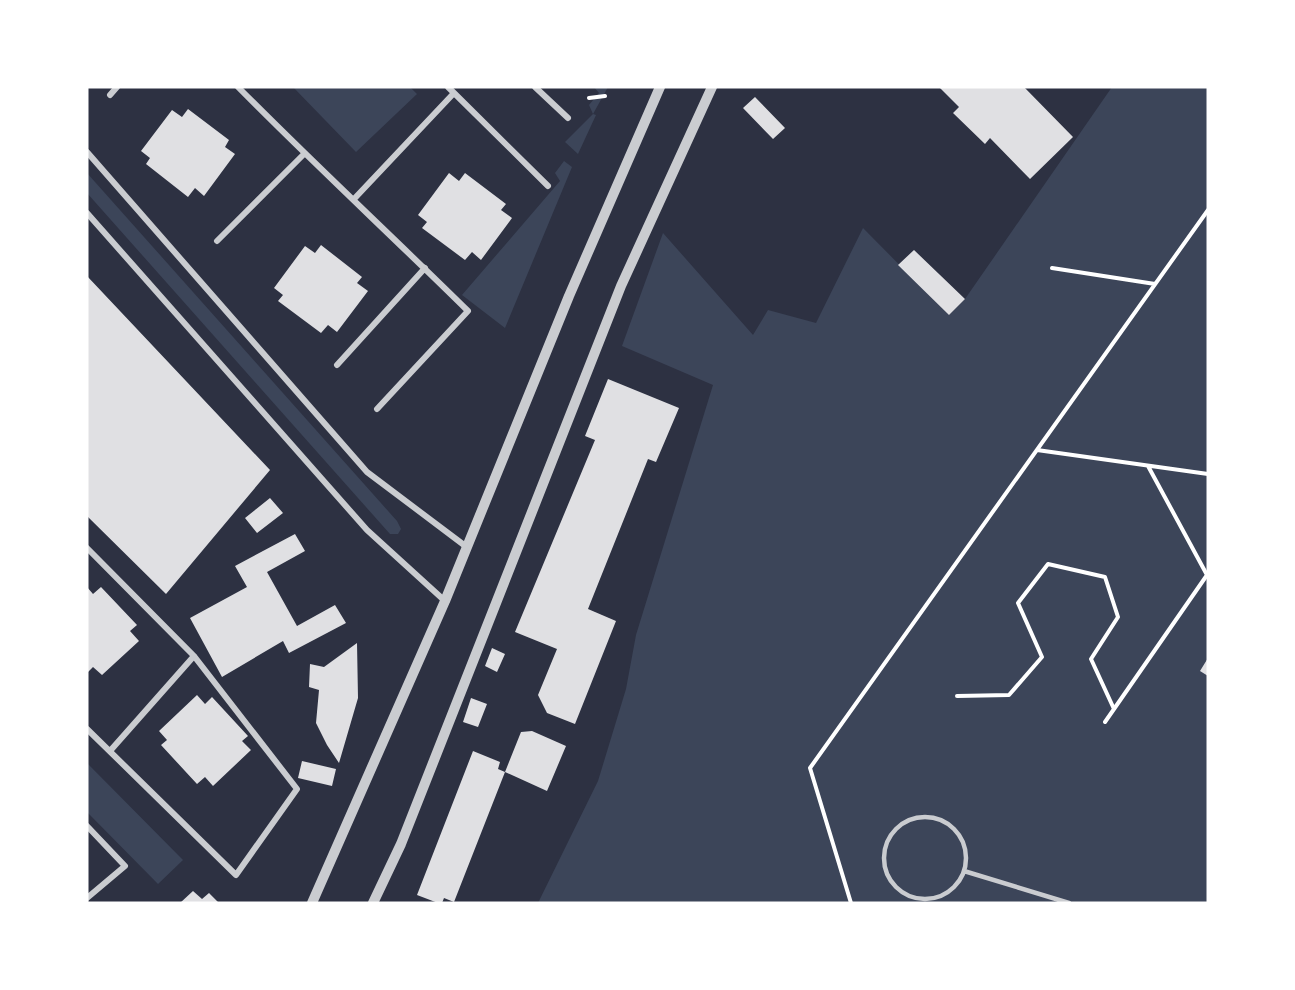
<svg xmlns="http://www.w3.org/2000/svg" width="1295" height="990" font-family="'DejaVu Sans',sans-serif">
<rect width="100%" height="100%" fill="#2d3142"/>
<path fill="#3c4559" d="M 293,87 L 410,87 L 417,94 L 356,152 Z
M 594,87 L 608,87 L 593,114 L 596,115 L 578,154 L 565,142 L 593,114 L 589,105 L 599,93 Z
M 1112,87 L 1208,87 L 1208,903 L 538,903 L 598,781 L 626,689 L 636,635 L 713,385 L 622,346 L 663,233 L 753,335 L 768,310 L 816,323 L 863,228 L 949,315 L 965,299 Z
M 564,161 L 572,167 L 505,328 L 462,295 L 560,181 L 555,173 Z
M 87,173 L 397,521 L 401,529 L 398,534 L 390,534 L 87,193 Z
M 87,763 L 183,860 L 158,884 L 87,812 Z"/>
<path fill="#e0e0e3" d="M 939,87 L 1024,87 L 1073,137 L 1030,179 L 990,138 L 985,144 L 953,113 L 959,107 Z
M 755,97 L 785,128 L 773,139 L 743,108 Z
M 188,109 L 229,140 L 225,147 L 235,154 L 204,196 L 195,188 L 188,197 L 146,164 L 150,158 L 141,151 L 172,110 L 182,117 Z
M 449,173 L 459,181 L 465,173 L 506,204 L 501,210 L 512,218 L 481,260 L 472,252 L 465,260 L 422,228 L 427,222 L 418,215 Z
M 321,245 L 362,277 L 357,283 L 368,291 L 337,332 L 328,325 L 321,333 L 278,301 L 283,295 L 274,288 L 305,246 L 315,253 Z
M 914,250 L 965,299 L 949,315 L 898,265 Z
M 87,276 L 270,470 L 166,594 L 87,516 Z
M 608,379 L 679,408 L 656,462 L 648,459 L 588,609 L 616,621 L 575,724 L 547,713 L 538,695 L 557,649 L 515,632 L 595,440 L 585,436 Z
M 270,498 L 283,513 L 257,533 L 245,518 Z
M 295,534 L 305,551 L 267,572 L 297,626 L 335,605 L 346,623 L 289,653 L 283,641 L 222,677 L 190,618 L 247,587 L 235,566 Z
M 87,587 L 93,594 L 101,587 L 137,625 L 130,631 L 139,641 L 102,675 L 93,667 L 87,673 Z
M 357,643 L 358,698 L 339,763 L 327,745 L 316,723 L 319,690 L 309,687 L 310,664 L 324,667 Z
M 492,648 L 505,654 L 497,672 L 485,666 Z
M 1208,658 L 1208,676 L 1200,671 Z
M 197,695 L 205,704 L 212,697 L 248,736 L 242,741 L 251,750 L 213,786 L 205,777 L 197,784 L 161,745 L 167,740 L 159,731 Z
M 471,698 L 487,704 L 478,727 L 463,722 Z
M 532,731 L 566,746 L 547,791 L 505,772 L 521,732 Z
M 473,751 L 500,762 L 498,769 L 505,772 L 454,902 L 444,898 L 442,903 L 438,903 L 417,895 Z
M 302,761 L 336,769 L 332,786 L 298,778 Z
M 193,891 L 202,899 L 209,893 L 219,903 L 180,903 Z"/>
<g fill="none" stroke-linecap="round" stroke-linejoin="round">
<path stroke="#fff" stroke-width="4" d="M 589,98 L 605,96
M 1052,268 L 1155,284
M 1037,450 L 1208,474
M 957,696 L 1009,695 L 1042,657 L 1018,603 L 1048,564 L 1105,577 L 1118,617 L 1091,659 L 1114,709
M 1105,722 L 1207,575 L 1148,466
M 851,903 L 810,768 L 1208,210"/>
<path stroke="#caccd0" stroke-width="4.5" d="M884 858a41 41 0 1 1 82 0a41 41 0 1 1-82 0Z
M 964,871 L 1069,903"/>
<path stroke="#caccd0" stroke-width="6" d="M 238,87 C 313,163 392,236 468,311 L 377,409
M 448,87 L 548,186
M 535,87 L 568,118
M 110,95 L 117,87
M 87,152 L 367,472 L 468,548
M 354,199 L 454,93
M 87,213 L 367,530 L 445,601
M 217,241 L 304,154
M 337,365 L 425,268
M 87,548 L 194,656 L 297,789 L 236,875 L 87,729
M 110,751 L 194,656
M 87,826 L 125,866 L 87,898"/>
<path stroke="#caccd0" stroke-width="10" d="M 312,903 L 445,601 L 569,296 L 660,87
M 373,903 L 401,844 L 621,286 L 712,87"/>
</g>
<rect width="1295" height="990" fill="none" stroke="#ffffff" stroke-width="177"/>
</svg>
